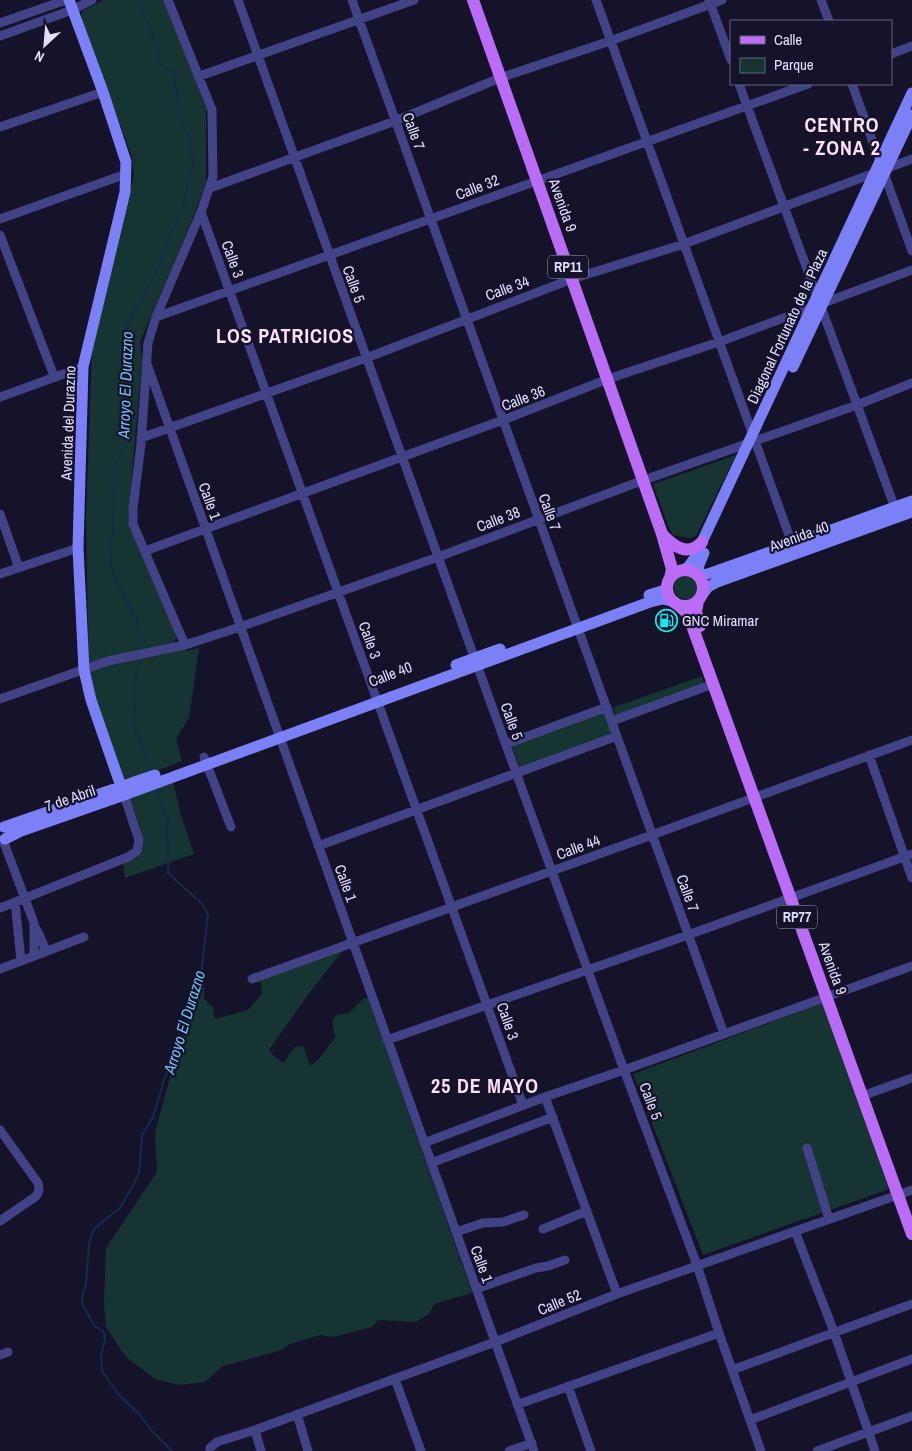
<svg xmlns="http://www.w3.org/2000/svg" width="912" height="1451" font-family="'Archivo Narrow',sans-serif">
<rect width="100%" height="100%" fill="#15132a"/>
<path fill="#163431" d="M 103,0 L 165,0 L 206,109 L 206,183 L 184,240 L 140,342 L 142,360 L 128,520 L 177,636 L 173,644 L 187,651 L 199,648 L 189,718 L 176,738 L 182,761 L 146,775 L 123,779 L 89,676 L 86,519 L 92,349 L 134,175 L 131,154 L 82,23 L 82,11 Z
M 736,455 L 696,536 L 689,538 L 673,535 L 669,528 L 653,484 Z
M674 587a12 12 0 1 1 24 0a12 12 0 1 1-24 0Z
M 702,676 L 703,683 L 616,715 L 612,708 Z
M 603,710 L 612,734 L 520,768 L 511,744 Z
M 173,781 L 180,812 L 194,854 L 125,878 L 123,864 C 157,850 138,825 130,799 L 151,788 Z
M 344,949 L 310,992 L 269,1050 L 275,1057 L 284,1063 L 289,1054 L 296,1046 L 303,1046 L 310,1066 L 320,1058 L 336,1036 C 333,1028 330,1023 336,1015 L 349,1013 L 363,999 L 368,998 L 472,1293 L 434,1304 L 429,1314 L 416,1322 L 378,1320 L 372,1327 L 333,1337 L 320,1335 L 290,1344 L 282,1350 L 223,1366 L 205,1382 L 179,1385 L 155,1379 L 125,1356 L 106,1327 L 104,1304 L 106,1248 L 157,1172 L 155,1132 L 196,984 L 204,981 L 204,999 L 213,1007 L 215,1019 L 248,1010 L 262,994 L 260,980 Z
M 823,1003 L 889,1189 L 703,1255 L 633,1074 Z"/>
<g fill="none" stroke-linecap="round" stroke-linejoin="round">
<path stroke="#132d4e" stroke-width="2" d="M 138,0 L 156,44 L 158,62 L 162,66 L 173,72 L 182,123 L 190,140 L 189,149 L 194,161 L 187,183 L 187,196 L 153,279 L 126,326 L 123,355 L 126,428 L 123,452 L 116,464 L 114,529 L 110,542 L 109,554 L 113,573 L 128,605 L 137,620 L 141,650
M 141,657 L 133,689 L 135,704 L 133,726 L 146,755 L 149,773
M 156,789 C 160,800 161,808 168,817 C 165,836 170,854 168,873 L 202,904 L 208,914 L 201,976 L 186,1025 L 180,1031 L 172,1051 L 171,1065 L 165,1077 L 153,1117 L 142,1135 L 139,1173 L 137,1178 L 120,1208 L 94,1229 L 89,1243 L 86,1283 L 82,1297 L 83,1305 L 93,1324 L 104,1333 L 105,1338 L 101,1357 L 102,1371 L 119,1395 L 139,1414 L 152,1431 L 172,1451"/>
<path stroke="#414386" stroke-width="9" d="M 168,0 L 212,110 L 213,177 L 201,212 L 156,317 L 148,343 L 141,444 L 133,508 L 133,524 L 185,645
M 238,0 L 477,665 L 624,1070 L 697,1265 L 719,1333 L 761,1451
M 352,0 L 724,1034
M 596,0 L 794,549
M 709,0 L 731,60
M 821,0 L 829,21
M 0,23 L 66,0
M 0,36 L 72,10 L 92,0
M 891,54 L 912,46
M 200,76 L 414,0
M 739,84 L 895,508 L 893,513
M 852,84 L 912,251
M 0,127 L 103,92
M 210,188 L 395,121 L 500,78 L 610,41 L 722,0
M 201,212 L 523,1105
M 0,219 L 126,174
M 0,235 L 54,376
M 156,317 L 808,84
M 147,364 L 534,1451
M 0,397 L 83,367
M 141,438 L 366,358 L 572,279 L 684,244 L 912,159
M 0,514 L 19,568
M 145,551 L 503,420 L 608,379 L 719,342 L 912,270
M 0,574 L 78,548
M 0,699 L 108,661 L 185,645 L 240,627 L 438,557 L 644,480 L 857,405 L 912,383
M 612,721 L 713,684
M 506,744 L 607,707
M 869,755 L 912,878
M 204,757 L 231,827
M 3,840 L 34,923 L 34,956
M 318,846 L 617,736
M 15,902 L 21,961
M 0,908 L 128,857 L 137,851 L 139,840 L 124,795
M 35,927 L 39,934 L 46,951
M 0,969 L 84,937
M 252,979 L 652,835 L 912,740
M 387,1040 L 688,935 L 912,854
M 862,1096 L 912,1078
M 545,1097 L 617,1294
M 0,1130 L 38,1183 C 39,1188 40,1192 35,1197 L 0,1221
M 424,1143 L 545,1097 L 624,1070 L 912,966
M 807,1148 L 829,1219
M 431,1163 L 553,1117
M 543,1229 L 587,1211
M 795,1231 L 834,1332 L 875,1451
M 456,1232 L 483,1223 L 503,1222 L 524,1215
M 476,1289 L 536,1268 L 548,1266 L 565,1260
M 0,1355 L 8,1352
M 732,1370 L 912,1304
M 395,1379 L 421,1451
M 568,1386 L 591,1451
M 519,1404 L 719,1333
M 297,1414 L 308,1451
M 750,1420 L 912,1359
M 255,1430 L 261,1451
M 210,1451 L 210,1448 L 217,1442 L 255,1430 L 495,1342 L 617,1294 L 912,1190
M 509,1451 L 532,1443
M 817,1451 L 912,1416"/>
<path stroke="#7b80f7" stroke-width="11" d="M 69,0 L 103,92 L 126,162 L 125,192 L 83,367 L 78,548 L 84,670 L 91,700 L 124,795
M 793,367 L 912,115
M 684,570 L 688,567 L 694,559 L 912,93
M 697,575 L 699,565 L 704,553
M 698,576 L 711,573 L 912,501
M 649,595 L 665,590 L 667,586
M 701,596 L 708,587 L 717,582 L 912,512
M 456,665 L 500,649
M 4,827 L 155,775
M 5,839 L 21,831 L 124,795 L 650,602 L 663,599 L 673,601"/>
<path stroke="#ba6cf6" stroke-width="12" d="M 473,0 L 662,534 L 672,569 L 670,578
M 662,534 C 674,547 688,557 702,542
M667 588a18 18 0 1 1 36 0a18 18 0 1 1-36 0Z
M 698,601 L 696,612 L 700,626
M 677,604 L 686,612 L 690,620 L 912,1234"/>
</g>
<defs>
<symbol id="fuel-ring" viewBox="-11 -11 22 22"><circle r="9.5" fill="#15132a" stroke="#17e8f0" stroke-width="1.5"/><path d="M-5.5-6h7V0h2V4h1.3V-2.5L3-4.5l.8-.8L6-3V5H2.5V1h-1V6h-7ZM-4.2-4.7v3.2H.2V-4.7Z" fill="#17e8f0"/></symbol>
</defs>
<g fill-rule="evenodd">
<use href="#fuel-ring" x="654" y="608" width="25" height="25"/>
</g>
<g text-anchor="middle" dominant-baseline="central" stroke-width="4.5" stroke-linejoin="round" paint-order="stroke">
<g fill="#15132a" stroke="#a3a1be" stroke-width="1">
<rect x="548" y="255.5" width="40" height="23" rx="4"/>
<rect x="777" y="905.5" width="40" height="23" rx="4"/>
</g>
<g font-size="14" font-weight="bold" fill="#e0defd">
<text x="568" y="267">RP11</text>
<text x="797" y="917">RP77</text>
</g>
<g font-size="15" fill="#e0defd" stroke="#15132a">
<text transform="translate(414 131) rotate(70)">Calle 7</text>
<text transform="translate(477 187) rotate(-21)">Calle 32</text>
<text transform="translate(563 205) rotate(70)">Avenida 9</text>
<text transform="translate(233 259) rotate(70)">Calle 3</text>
<text transform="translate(354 284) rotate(70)">Calle 5</text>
<text transform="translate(507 288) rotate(-20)">Calle 34</text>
<text transform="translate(787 326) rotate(-65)">Diagonal Fortunato de la Plaza</text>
<text transform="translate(523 398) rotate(-21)">Calle 36</text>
<text transform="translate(68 423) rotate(-88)">Avenida del Durazno</text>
<text transform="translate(210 501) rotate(70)">Calle 1</text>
<text transform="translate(550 512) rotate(70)">Calle 7</text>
<text transform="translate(498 519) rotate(-21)">Calle 38</text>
<text transform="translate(799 536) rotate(-20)">Avenida 40</text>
<text transform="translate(370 640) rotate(70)">Calle 3</text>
<text transform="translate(390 674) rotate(-21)">Calle 40</text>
<text transform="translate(512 721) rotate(70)">Calle 5</text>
<text transform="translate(70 798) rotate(-19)">7 de Abril</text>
<text transform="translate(578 847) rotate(-20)">Calle 44</text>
<text transform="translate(346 883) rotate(70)">Calle 1</text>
<text transform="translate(688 893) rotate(70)">Calle 7</text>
<text transform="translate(833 968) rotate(70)">Avenida 9</text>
<text transform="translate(508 1021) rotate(71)">Calle 3</text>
<text transform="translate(651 1101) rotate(69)">Calle 5</text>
<text transform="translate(482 1264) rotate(70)">Calle 1</text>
<text transform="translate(559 1302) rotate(-22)">Calle 52</text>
</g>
<g font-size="15" fill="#e0defd" stroke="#15132a" text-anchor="start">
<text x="682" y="620">GNC Miramar</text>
</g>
<g font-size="16" font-style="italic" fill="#73c1f6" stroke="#15132a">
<text transform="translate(125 385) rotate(-88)">Arroyo El Durazno</text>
<text transform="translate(184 1022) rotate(-73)">Arroyo El Durazno</text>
</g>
<g font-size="20" font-weight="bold" letter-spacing="1" fill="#fde0f4" stroke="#15132a">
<text x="842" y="124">CENTRO<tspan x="842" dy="23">- ZONA 2</tspan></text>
<text x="285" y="335">LOS PATRICIOS</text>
<text x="485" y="1085">25 DE MAYO</text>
</g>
</g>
<rect x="730" y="20" width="162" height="65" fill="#15132a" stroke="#66647e"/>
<rect x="740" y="36" width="25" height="8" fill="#ba6cf6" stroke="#66647e"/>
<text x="774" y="45" font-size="15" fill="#e0defd">Calle</text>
<rect x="740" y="58" width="25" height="15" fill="#163431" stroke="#66647e"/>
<text x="774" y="70" font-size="15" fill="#e0defd">Parque</text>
<g transform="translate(45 45) rotate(206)" stroke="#15132a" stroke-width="4" paint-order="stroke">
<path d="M0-4L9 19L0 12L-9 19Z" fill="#e0defd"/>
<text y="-8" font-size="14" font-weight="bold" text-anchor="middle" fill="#e0defd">N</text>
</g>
</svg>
